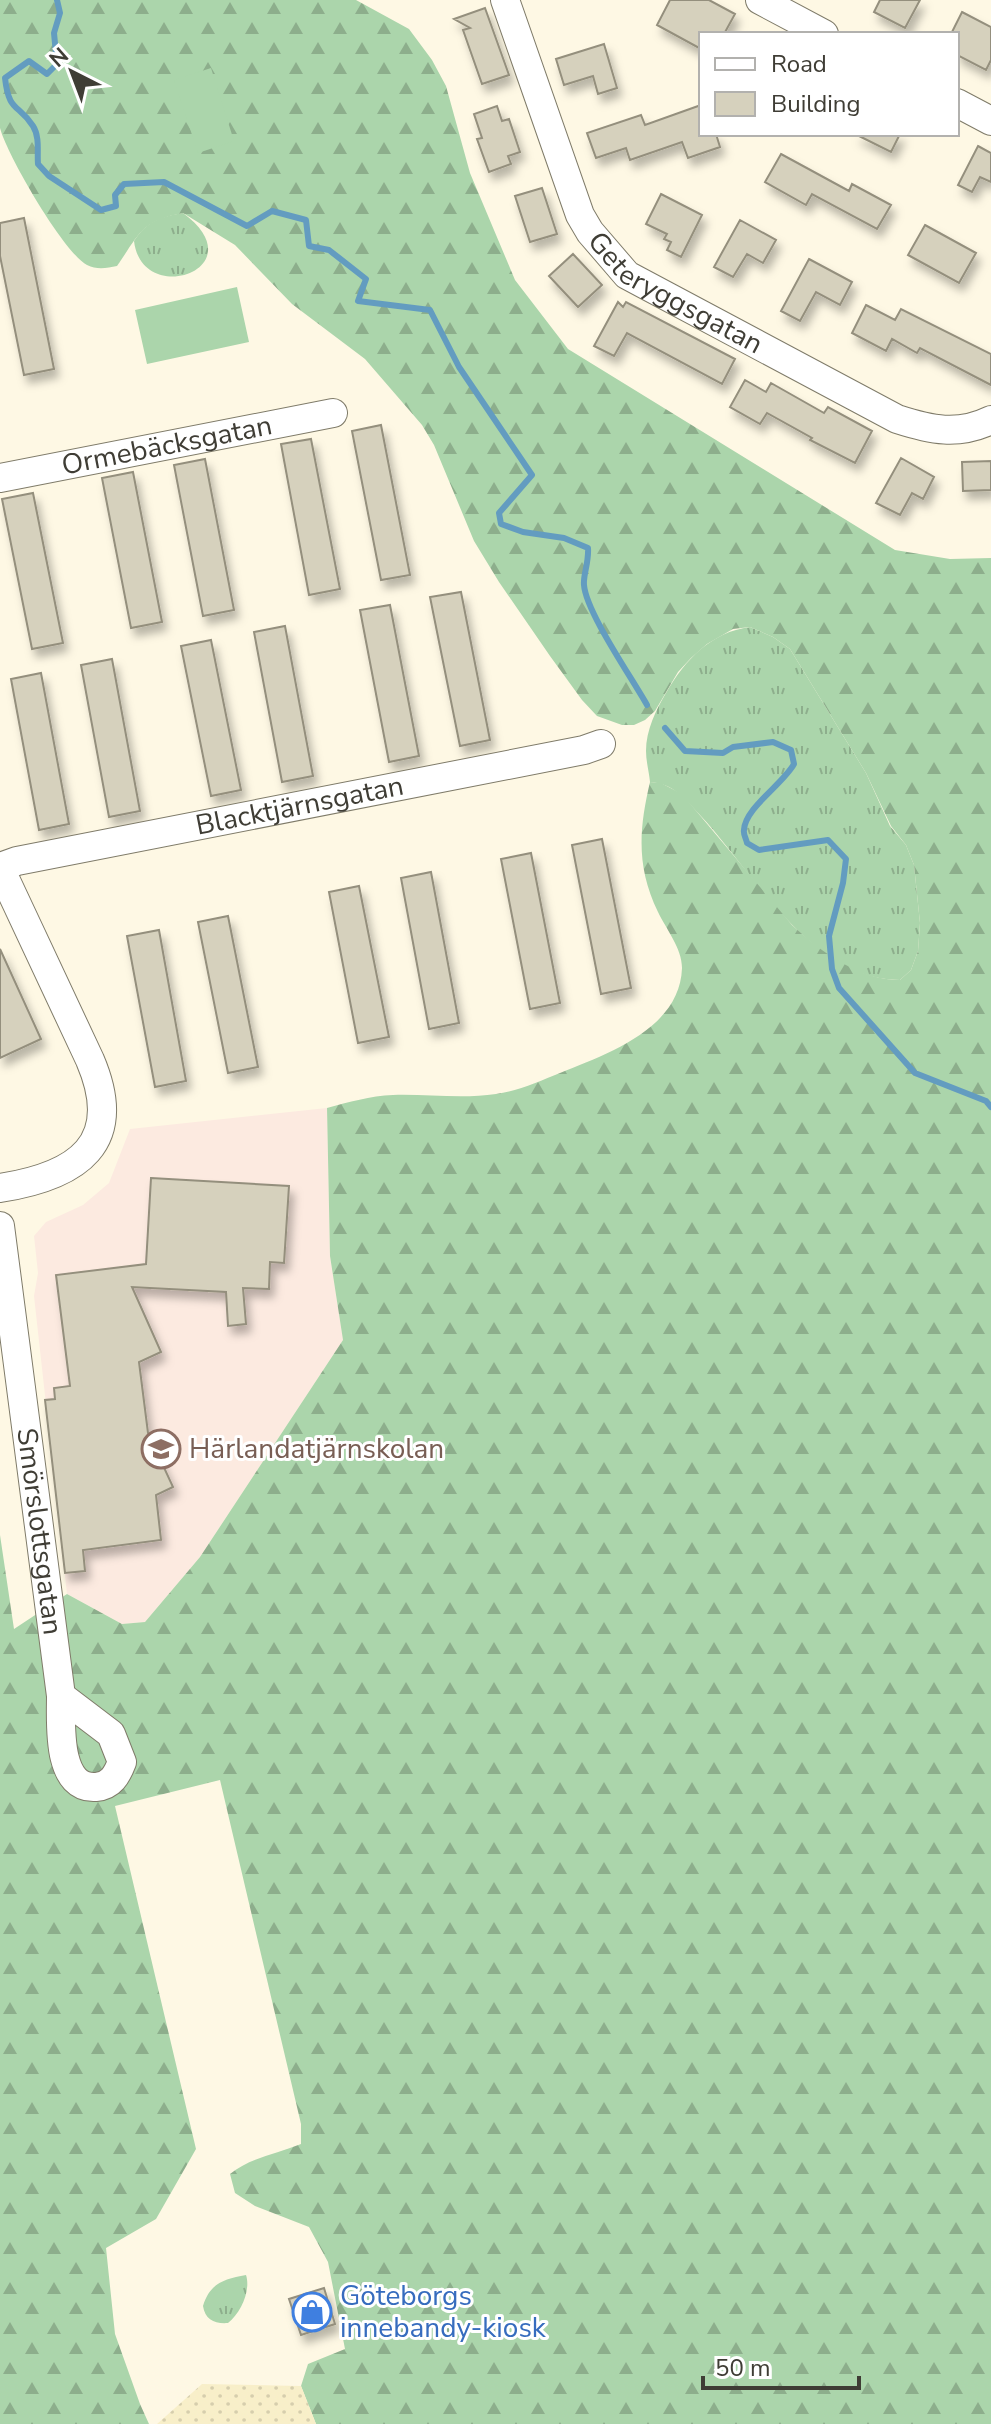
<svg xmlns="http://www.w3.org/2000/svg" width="991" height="2424" font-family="'Nunito Sans',sans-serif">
<defs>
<pattern id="grass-tufts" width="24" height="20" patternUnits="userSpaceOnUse" patternTransform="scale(2)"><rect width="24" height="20" fill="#abd5ab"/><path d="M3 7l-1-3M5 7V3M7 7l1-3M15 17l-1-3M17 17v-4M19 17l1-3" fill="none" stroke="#8dae8c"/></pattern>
<pattern id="forest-firs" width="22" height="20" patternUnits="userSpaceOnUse" patternTransform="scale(2)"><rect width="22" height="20" fill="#abd5ab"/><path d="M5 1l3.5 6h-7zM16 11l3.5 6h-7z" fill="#8dae8c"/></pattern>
<pattern id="sand-dots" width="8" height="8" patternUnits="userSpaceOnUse" patternTransform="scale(2)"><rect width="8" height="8" fill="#f8efc9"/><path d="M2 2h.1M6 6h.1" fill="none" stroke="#d6cead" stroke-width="1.8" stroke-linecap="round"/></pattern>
<filter id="shadow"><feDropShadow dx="4.5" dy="8" stdDeviation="4" flood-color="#0004"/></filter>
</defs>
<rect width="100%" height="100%" fill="#fef8e4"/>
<path fill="#fceae0" d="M 327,1108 L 330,1256 L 343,1340 L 200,1557 L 145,1622 L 122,1624 L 67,1594 L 34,1296 L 38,1273 L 34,1236 L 46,1222 L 83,1205 L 109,1183 L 130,1129 Z"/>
<path fill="url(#grass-tufts)" d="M 183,213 C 258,268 142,309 134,241 C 147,221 160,217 183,213 Z
M 750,627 L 773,637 L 790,649 L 866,773 L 890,826 L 906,845 L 914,865 L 920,923 L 918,951 L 911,970 L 900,980 C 810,980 754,872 699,814 C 684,798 674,784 650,782 C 649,772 646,761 646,751 C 646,730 656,710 666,693 C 685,660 711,632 750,627 Z
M 246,2275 C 251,2290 241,2313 228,2323 C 215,2324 205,2320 203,2306 C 210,2283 224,2279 246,2275 Z"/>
<path fill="url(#forest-firs)" d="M 0,0 L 356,0 L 409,29 L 432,60 L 446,86 L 470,173 L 515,280 L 568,349 L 895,550 L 950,559 L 991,558 L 991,2424 L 316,2424 L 301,2386 L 308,2364 L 345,2349 L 328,2262 L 309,2227 L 255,2206 L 235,2193 L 230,2174 C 251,2157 277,2154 301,2144 L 301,2124 L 220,1780 L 115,1806 L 196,2149 L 156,2219 L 106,2248 L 115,2334 L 140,2404 L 149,2424 L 0,2424 L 0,1535 L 14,1629 L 67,1594 L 122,1624 L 145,1622 L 200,1557 L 343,1340 L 330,1256 L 327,1108 C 349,1102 370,1096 393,1095 C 427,1094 463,1099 496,1094 C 518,1091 540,1081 560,1073 C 607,1054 680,1029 682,968 C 682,948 666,929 658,912 C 636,867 639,829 650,782 L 661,783 L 682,794 L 792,925 C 821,952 859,980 900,980 L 911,970 L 918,951 L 920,923 L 914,865 L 906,845 L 891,826 L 866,773 L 790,649 L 773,637 L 750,627 L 733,629 L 707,644 L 691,658 L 678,672 L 655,711 L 645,720 L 634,725 L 622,725 L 597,716 L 582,700 L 550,656 L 499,582 L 474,541 L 434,445 L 422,425 L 365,359 L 292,304 L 235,245 L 183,213 C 141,221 140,233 117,266 C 107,268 97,270 87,265 C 64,253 7,155 0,128 Z"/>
<path fill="url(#sand-dots)" d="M 202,2384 L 301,2386 L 316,2424 L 157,2424 Z"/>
<path fill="#abd5ab" d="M 211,68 L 234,141 L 198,153 L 174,80 Z
M 237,287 L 249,342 L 147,364 L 135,310 Z"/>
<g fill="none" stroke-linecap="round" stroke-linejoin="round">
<path stroke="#639cc0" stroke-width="6" d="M 57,0 L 60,13 L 54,33 L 57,64 L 47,74 L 29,61 L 5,78 C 9,113 18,103 33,126 C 40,137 37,152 38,164 L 49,176 L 101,210 L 116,206 L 115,195 L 124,184 L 164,182 L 247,226 L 272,211 L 306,220 L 309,246 L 329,250 L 366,279 L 358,301 L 430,310 L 459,367 L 532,475 L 499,513 L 501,524 L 523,532 L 564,538 L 588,548 C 589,563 583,574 584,585 C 586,612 632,678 647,705
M 665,728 L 685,751 L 723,753 L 733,747 L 773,742 L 791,750 L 794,764 C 783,784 745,808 744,830 C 743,834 746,838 747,843 L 759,850 L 828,840 L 846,859 L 843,883 L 829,936 L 832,969 L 839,988 L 915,1073 L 986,1101 L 991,1107"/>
</g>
<path fill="#d6d1bd" stroke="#948f7d" stroke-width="2" filter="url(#shadow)" d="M 670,0 L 709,0 L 735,14 L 724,34 L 701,34 L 701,49 L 657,25 Z
M 880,0 L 920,0 L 905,28 L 874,12 Z
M 485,8 L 509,75 L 482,84 L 463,30 L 470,28 L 454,19 Z
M 962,12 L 991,27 L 991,60 L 986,70 L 957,55 L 957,34 L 951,34 Z
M 604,44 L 617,88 L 598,94 L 593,76 L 564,85 L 556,59 Z
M 701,105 L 701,134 L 716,134 L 720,147 L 688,158 L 682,142 L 630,160 L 626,148 L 596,158 L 587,133 L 641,115 L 645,125 Z
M 497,106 L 502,121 L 509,119 L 520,152 L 508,156 L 511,164 L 489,172 L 477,139 L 482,138 L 474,114 Z
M 855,134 L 900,134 L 891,152 Z
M 978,146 L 991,153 L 991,182 L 980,177 L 972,192 L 958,185 Z
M 781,154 L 849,191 L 852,184 L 891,205 L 877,229 L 812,194 L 806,205 L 765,182 Z
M 542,188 L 557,234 L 530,242 L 515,196 Z
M 661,194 L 702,215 L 681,257 L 667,250 L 671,242 L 664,239 L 667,234 L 646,224 Z
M 24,218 L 54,369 L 24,375 L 0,256 L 0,223 Z
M 740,220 L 776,240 L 763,263 L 747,254 L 733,277 L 714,267 Z
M 925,225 L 976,253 L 959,283 L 908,255 Z
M 573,254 L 602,285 L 578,307 L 549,276 Z
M 809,259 L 852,282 L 840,305 L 816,292 L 800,321 L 781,311 Z
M 618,302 L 623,307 L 626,302 L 735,359 L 722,384 L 627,333 L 614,356 L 594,346 Z
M 866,305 L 895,320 L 901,309 L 991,354 L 991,385 L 920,348 L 917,353 L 892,339 L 886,351 L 852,333 Z
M 745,380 L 766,392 L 771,383 L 824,413 L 828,407 L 872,431 L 855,463 L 810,440 L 812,438 L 767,413 L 760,424 L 730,407 Z
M 381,425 L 410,575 L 381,580 L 352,431 Z
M 311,439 L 340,589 L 309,595 L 281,444 Z
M 901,458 L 934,477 L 923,499 L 912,493 L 900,515 L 876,503 Z
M 205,459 L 234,610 L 203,616 L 174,465 Z
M 991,461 L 991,490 L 963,491 L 962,462 Z
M 133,472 L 162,622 L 131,628 L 102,478 Z
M 33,493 L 63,643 L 32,649 L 2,499 Z
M 461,592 L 490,740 L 460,746 L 430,597 Z
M 390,605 L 419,756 L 389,762 L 360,610 Z
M 285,626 L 313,776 L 282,782 L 254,632 Z
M 211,640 L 241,790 L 211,796 L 181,646 Z
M 112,659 L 140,811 L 109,817 L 81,665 Z
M 41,673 L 69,824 L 39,830 L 11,679 Z
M 602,839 L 631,988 L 601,994 L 572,845 Z
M 531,853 L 560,1003 L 530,1009 L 501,859 Z
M 431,872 L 459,1023 L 429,1029 L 401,878 Z
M 359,886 L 389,1037 L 358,1043 L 329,892 Z
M 228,916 L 258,1067 L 228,1073 L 198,922 Z
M 159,930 L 186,1081 L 155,1087 L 127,936 Z
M 0,949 L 41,1039 L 0,1058 Z
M 151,1178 L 289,1186 L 284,1263 L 270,1262 L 269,1289 L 243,1288 L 246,1324 L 228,1326 L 226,1292 L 132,1287 L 161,1352 L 139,1362 L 148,1433 L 173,1487 L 156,1495 L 161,1540 L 83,1550 L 85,1571 L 65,1573 L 45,1400 L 55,1399 L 54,1388 L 70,1386 L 56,1275 L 146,1264 Z
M 324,2288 L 335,2324 L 301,2335 L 289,2299 Z"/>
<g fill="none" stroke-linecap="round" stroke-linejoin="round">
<defs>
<g id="minor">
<path id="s1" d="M 505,0 L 580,215 L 590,232 L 627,275 L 897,419 C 931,430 958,436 991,420"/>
<path d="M 760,0 L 824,34"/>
<path d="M 957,103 L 991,121"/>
<path id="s2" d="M 0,478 L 333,413"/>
<path id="s3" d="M 0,867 L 17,861 L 584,750 L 601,744"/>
<path d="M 0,868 L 90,1060 C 126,1144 77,1176 0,1188"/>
<path id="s4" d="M 0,1226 L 61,1696"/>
<path d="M 61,1696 L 111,1734 L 122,1762 C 117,1775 111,1786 96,1787 C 56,1790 61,1722 61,1696 Z"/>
</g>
</defs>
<use href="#minor" stroke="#7f7b69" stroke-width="30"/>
<use href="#minor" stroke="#fff" stroke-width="28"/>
</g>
<defs>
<symbol id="school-ring" viewBox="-11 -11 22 22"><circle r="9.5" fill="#fff" stroke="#8d6e63" stroke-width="1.5"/><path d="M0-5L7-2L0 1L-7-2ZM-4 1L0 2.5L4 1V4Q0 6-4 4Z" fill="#8d6e63"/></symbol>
<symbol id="shop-ring" viewBox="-11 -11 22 22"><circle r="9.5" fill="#fff" stroke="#3f7fe0" stroke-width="1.5"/><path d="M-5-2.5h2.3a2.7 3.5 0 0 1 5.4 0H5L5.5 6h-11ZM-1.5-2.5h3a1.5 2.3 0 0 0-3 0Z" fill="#3f7fe0"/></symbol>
</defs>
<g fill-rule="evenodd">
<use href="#school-ring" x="139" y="1427" width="44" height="44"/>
<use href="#shop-ring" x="290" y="2290" width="44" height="44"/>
</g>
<g text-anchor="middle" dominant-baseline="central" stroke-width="6" stroke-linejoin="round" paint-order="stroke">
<g font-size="28" fill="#3f3d35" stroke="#fff">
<text stroke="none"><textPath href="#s1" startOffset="354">Geteryggsgatan</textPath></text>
<text stroke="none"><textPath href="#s2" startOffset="170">Ormebäcksgatan</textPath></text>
<text stroke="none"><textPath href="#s3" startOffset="306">Blacktjärnsgatan</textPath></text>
<text stroke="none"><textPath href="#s4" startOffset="308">Smörslottsgatan</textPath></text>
</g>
<g font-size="28" fill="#785e54" stroke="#fff" text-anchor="start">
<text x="189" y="1449">Härlandatjärnskolan</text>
</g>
<g font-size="28" fill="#366cbe" stroke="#fff" text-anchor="start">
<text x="340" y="2296">Göteborgs<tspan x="340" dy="32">innebandy-kiosk</tspan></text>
</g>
</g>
<rect x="699" y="32" width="260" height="104" fill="#ffffff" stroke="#b2b1ae" stroke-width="2"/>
<rect x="715" y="58" width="40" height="12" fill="#ffffff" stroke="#b2b1ae" stroke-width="2"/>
<text x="771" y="72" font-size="24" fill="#3f3d35">Road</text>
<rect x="715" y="92" width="40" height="24" fill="#d6d1bd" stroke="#b2b1ae" stroke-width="2"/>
<text x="771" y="112" font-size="24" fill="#3f3d35">Building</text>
<g transform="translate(72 72) rotate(318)" stroke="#ffffff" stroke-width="6" paint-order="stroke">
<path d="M0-6L14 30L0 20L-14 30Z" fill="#3f3d35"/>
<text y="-12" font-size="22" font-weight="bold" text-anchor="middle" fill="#3f3d35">N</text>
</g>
<path d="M703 2376v12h156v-12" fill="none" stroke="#3f3d35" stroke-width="4"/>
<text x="715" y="2376" font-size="24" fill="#3f3d35" stroke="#ffffff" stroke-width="6" paint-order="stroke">50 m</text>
</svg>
